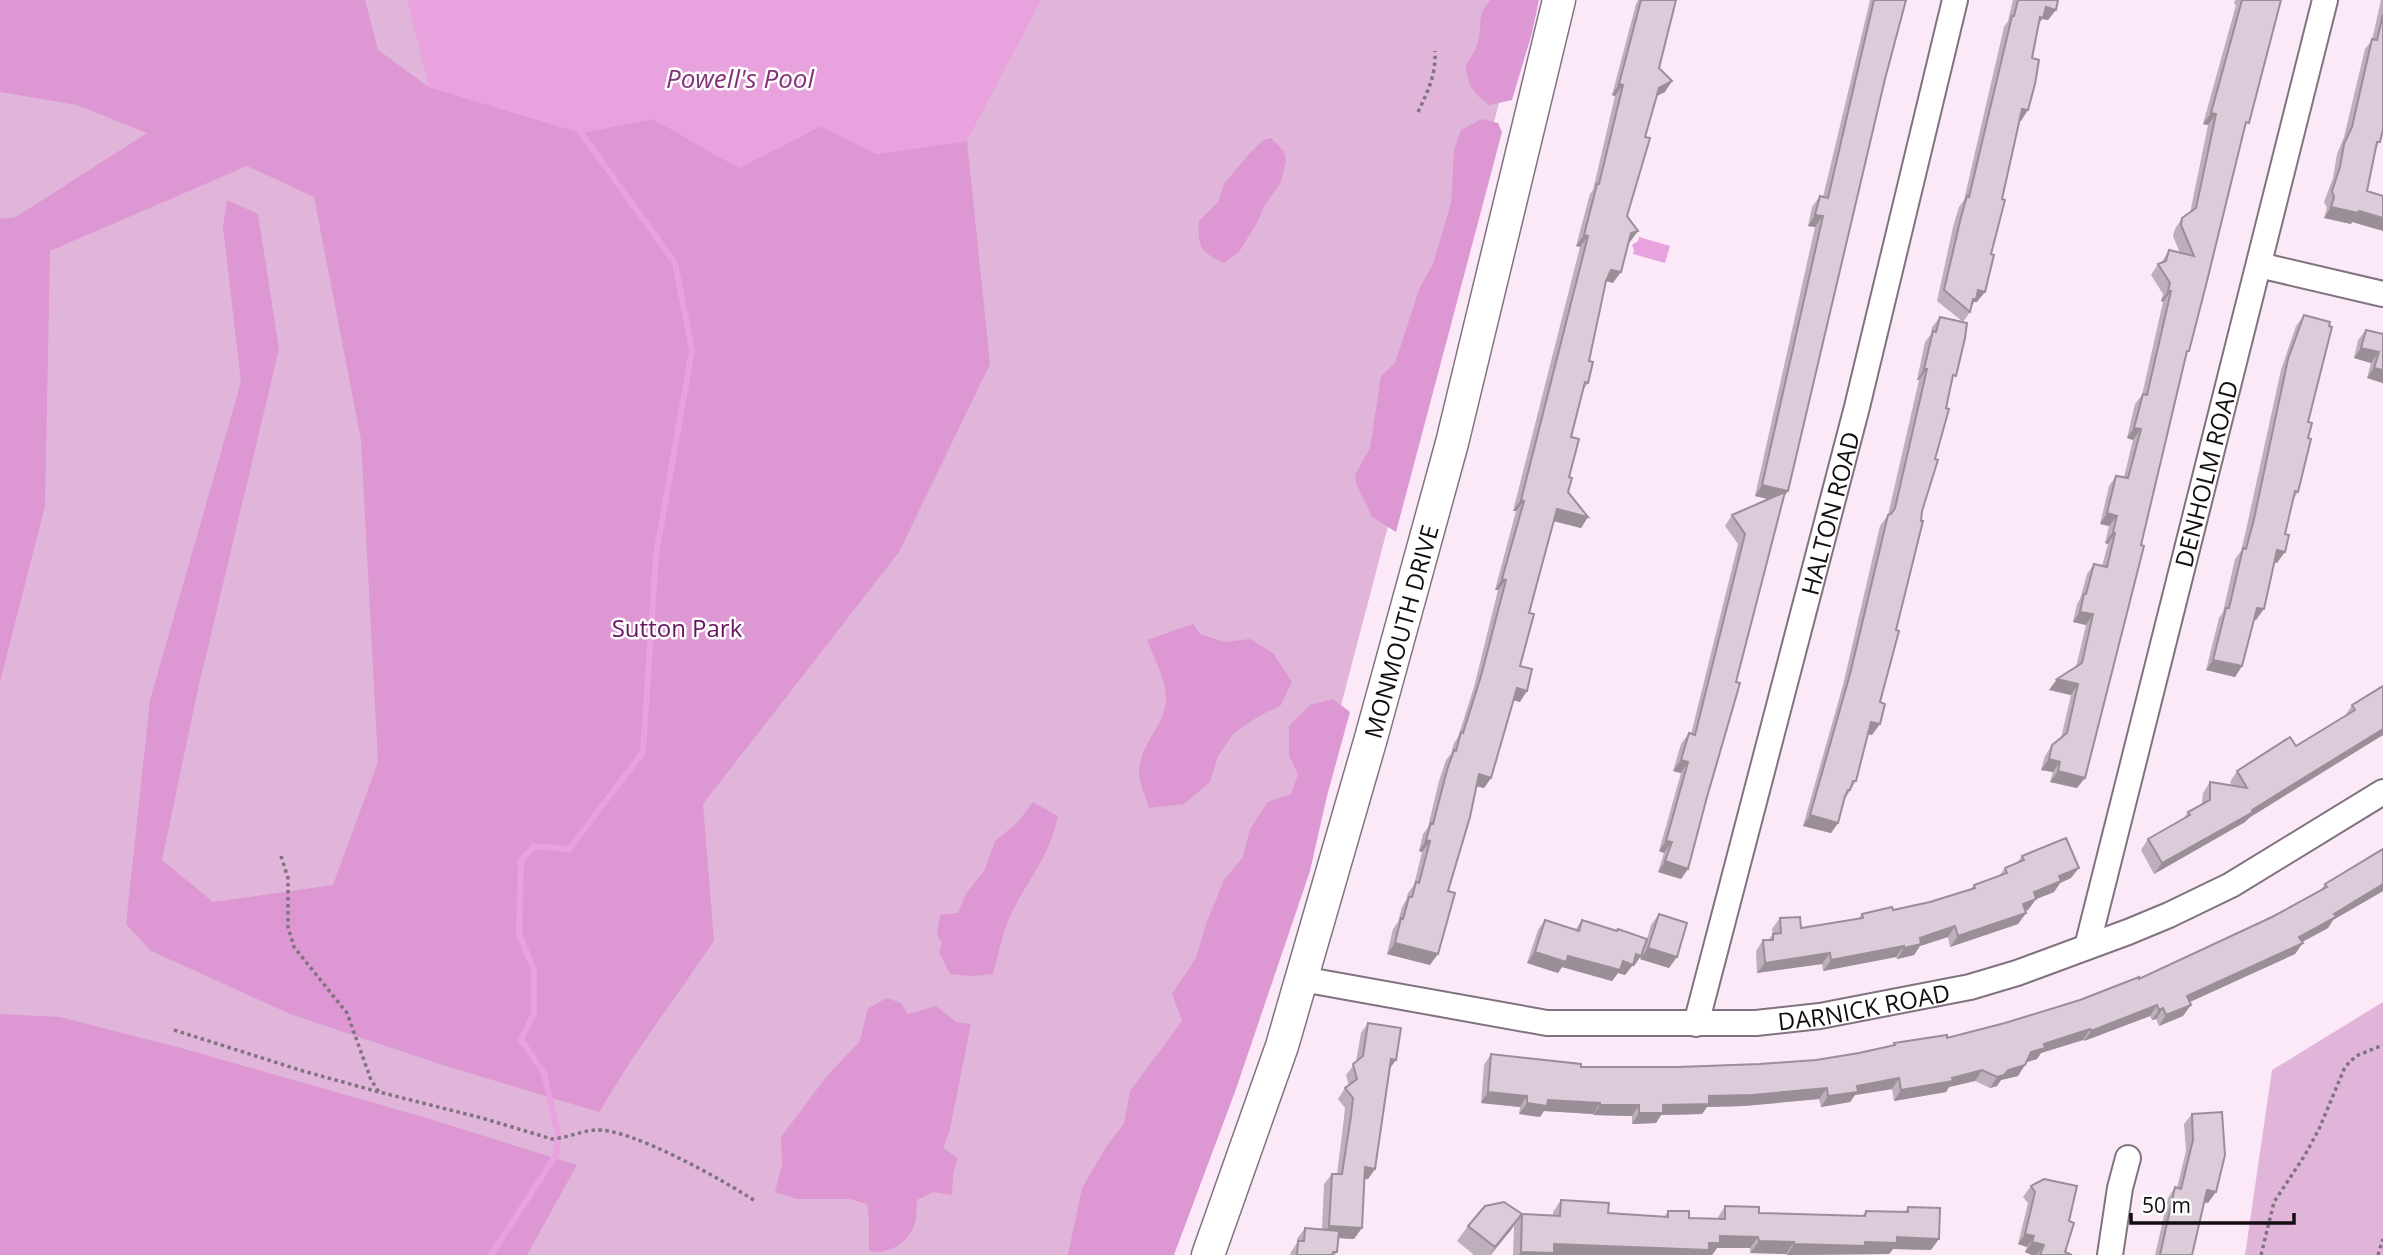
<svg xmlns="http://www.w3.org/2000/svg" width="2383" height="1255" font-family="'Open Sans',sans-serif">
<rect width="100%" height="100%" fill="#fbe9f8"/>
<path fill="#e1b5d9" d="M 0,0 L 1526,0 L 1269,980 L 1164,1255 L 0,1255 Z
M 2383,1002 L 2383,1255 L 2245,1255 L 2272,1070 Z"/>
<path fill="#dd97d2" d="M 0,0 L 365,0 L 378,50 L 429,87 L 581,133 L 653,119 L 739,168 L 821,126 L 877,154 L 967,141 L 990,364 L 899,552 L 703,804 L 714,941 L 632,1059 L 599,1112 L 446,1066 L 290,1014 L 151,951 L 126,924 L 150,700 L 241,382 L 223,227 L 227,200 L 258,214 L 279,349 L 198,689 L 162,860 L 213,902 L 333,885 L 378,762 L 361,440 L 314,197 L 247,166 L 50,251 L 45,506 L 0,682 L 0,219 L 16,217 L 147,133 L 77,105 L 0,92 Z
M 1490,0 L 1539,0 L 1532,33 L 1512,100 L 1489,105 C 1473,93 1467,85 1466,65 C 1471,57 1477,48 1479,39 C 1482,21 1477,16 1490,0 Z
M 1482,119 L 1498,123 L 1502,132 L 1396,532 L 1372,517 L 1356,483 L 1355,475 L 1370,448 L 1381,376 L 1395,363 L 1420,287 L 1433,264 L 1451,203 L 1454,150 L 1461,130 Z
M 1271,138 L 1284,151 L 1286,161 L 1281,182 L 1265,205 L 1258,221 L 1239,252 L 1224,263 C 1201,253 1197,246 1199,221 L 1218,202 L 1224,184 L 1249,154 L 1263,140 Z
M 1193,624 L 1200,634 L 1224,642 L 1250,639 L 1273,653 L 1292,682 L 1281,705 L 1259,716 L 1234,733 L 1218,756 L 1210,782 L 1184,804 L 1149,808 C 1146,798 1139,783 1139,772 C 1140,742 1166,726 1166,697 C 1165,677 1154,658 1147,640 Z
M 1333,699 L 1350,712 L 1327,796 L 1310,871 L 1236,1089 L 1174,1255 L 1068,1255 L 1082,1188 L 1108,1144 L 1124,1124 L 1130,1091 L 1182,1021 L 1172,994 L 1196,958 L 1206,924 L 1224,880 L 1243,857 L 1250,829 L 1268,802 L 1291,794 L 1298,775 L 1289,755 L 1289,726 L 1310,705 Z
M 1033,802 L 1058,816 C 1050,855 1030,877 1013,910 C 1003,928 999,953 993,974 L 972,976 L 950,974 L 939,952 L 942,943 L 937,934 L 940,915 L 958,913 L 966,894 L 985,869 L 995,841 L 1018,822 Z
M 887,998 L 901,1003 L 908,1014 L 936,1006 L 956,1022 L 971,1024 L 950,1129 L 943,1148 L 958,1158 L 953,1174 L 952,1195 L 933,1192 L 917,1200 C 916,1207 917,1216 915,1223 C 908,1243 890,1255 869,1251 L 869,1221 L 867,1204 L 850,1199 L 796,1199 L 775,1192 L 782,1165 L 781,1137 L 826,1077 L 860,1041 L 868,1008 Z
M 0,1014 L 60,1017 L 181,1048 L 423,1117 L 577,1165 L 527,1255 L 0,1255 Z"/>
<path fill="#e8a2de" d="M 407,0 L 1041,0 L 967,141 L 877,154 L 821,126 L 739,168 L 653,119 L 581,133 L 429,87 Z
M 1639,237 L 1670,246 L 1665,263 L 1633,254 L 1634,250 L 1632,245 L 1638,241 Z"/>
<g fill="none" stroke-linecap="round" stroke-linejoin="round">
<path stroke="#e8a2de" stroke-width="6" d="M 491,1255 L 556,1155 L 558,1135 L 544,1073 L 521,1040 L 534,1013 L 534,970 L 519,934 L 521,861 L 534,846 L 569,849 L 643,752 L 656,555 L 692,350 L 675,263 L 581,133"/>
<defs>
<g id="minor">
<path d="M 2259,265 L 2383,294"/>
<path id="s1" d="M 2087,947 C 2164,631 2246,316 2325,0"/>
<path id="s2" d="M 1302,979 L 1547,1023 L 1756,1023 L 1820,1016 L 1970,987 L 2017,973 L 2128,932 L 2169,915 L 2231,885 L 2383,792"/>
<path id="s3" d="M 1696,1024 L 1857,407 L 1955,0"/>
<path d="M 2110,1255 L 2120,1188 L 2128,1158"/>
</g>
<g id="tertiary">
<path id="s4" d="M 1208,1255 L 1282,1046 L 1371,738 L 1452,443 L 1559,0"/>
</g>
</defs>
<use href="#minor" stroke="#81727f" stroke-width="28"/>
<use href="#tertiary" stroke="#81727f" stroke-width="35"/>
<path stroke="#7f747d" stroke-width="3.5" stroke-dasharray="3.5 3.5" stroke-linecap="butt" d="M 1418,112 C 1428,91 1436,75 1435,51
M 281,856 L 288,878 L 288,927 L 294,947 L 347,1013 L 371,1080 L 379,1092 L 482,1118 L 552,1139 C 567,1138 581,1131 595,1130 C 629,1127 725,1181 755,1201
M 174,1030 L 303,1071 L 379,1092
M 2261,1255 L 2274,1202 L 2305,1155 L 2319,1129 L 2345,1067 L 2356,1056 L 2383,1045
M 2378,1255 L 2383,1239"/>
<use href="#minor" stroke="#fff" stroke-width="24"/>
<use href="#tertiary" stroke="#fff" stroke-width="32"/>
</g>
<path fill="#bdafbb" d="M 1638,0 L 1676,0 L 1659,68 L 1665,92 L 1657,96 L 1645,137 L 1627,216 L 1630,242 L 1628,242 L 1613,283 L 1606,281 L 1589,361 L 1588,383 L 1583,390 L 1571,437 L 1568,492 L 1588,517 L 1581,528 L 1554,521 L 1529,613 L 1520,666 L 1520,702 L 1513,700 L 1491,778 L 1484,788 L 1476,786 L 1448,891 L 1430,965 L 1387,954 L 1393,929 L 1398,922 L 1402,907 L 1406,900 L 1408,893 L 1414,885 L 1422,852 L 1419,851 L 1423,834 L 1428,827 L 1439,781 L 1446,760 L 1451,754 L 1454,743 L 1458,737 L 1474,687 L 1498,590 L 1495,590 L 1516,511 L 1513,511 L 1580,247 L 1576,246 L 1590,194 L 1593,190 L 1615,96 L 1612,95 L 1636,4 Z
M 1870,0 L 1906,0 L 1885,79 L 1784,496 L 1688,869 L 1681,879 L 1658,872 L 1664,853 L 1659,851 L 1681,773 L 1673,771 L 1681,744 L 1689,733 L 1691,734 L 1738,544 L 1725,526 L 1732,515 L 1769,499 L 1755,496 L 1815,227 L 1808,226 L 1812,207 L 1820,196 L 1823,197 Z
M 2013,0 L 2058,0 L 2048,20 L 2042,19 L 2039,24 L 2021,121 L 2019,121 L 1977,302 L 1974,302 L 1972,306 L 1970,312 L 1963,322 L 1951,383 L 1872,735 L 1868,734 L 1856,781 L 1845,799 L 1838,823 L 1831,833 L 1803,826 L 1843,685 L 1880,526 L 1888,515 L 1919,380 L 1917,380 L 1925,342 L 1931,334 L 1932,327 L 1940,317 L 1962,321 L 1937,301 L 1953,227 L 1959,207 L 1964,200 L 2004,27 L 2008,21 Z
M 2235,0 L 2281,0 L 2244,130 L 2077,788 L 2050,782 L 2053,772 L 2041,770 L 2045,756 L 2052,745 L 2061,738 L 2071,695 L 2049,690 L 2076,667 L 2086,625 L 2073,622 L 2077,604 L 2080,599 L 2087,574 L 2094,564 L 2102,566 L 2108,544 L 2105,543 L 2109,526 L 2100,524 L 2109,486 L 2116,476 L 2124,477 L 2133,440 L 2127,438 L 2135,404 L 2142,395 L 2163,302 L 2161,301 L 2163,294 L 2151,275 L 2158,264 L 2161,263 L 2169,250 L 2180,253 L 2173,236 L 2175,229 L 2182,218 L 2190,213 L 2208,125 L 2203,124 L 2236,5 L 2234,4 Z
M 2381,0 L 2383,0 L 2383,129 L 2351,224 L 2324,218 L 2327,208 L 2324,202 L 2333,178 L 2337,154 L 2344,137 L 2365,49 L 2372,40 Z
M 2304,315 L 2308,438 L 2298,492 L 2293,500 L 2277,563 L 2274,562 L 2256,620 L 2254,620 L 2242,666 L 2235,677 L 2206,670 L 2219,618 L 2223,612 L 2235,559 L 2241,551 L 2246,530 L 2281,370 L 2296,326 Z
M 2366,330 L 2382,333 L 2383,332 L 2383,383 L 2367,378 L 2371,363 L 2354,358 L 2358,340 Z
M 2383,686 L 2249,818 L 2245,822 L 2154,874 L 2141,850 L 2148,839 L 2183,819 L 2188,812 L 2202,804 L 2203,793 L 2210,782 L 2232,786 L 2230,782 L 2237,771 L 2296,746 L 2345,716 L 2352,705 Z
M 2383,849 L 2383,891 L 2333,920 L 2328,928 L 2302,942 L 2295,954 L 2189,1002 L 2183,1016 L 2159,1026 L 2156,1019 L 2152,1020 L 2150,1016 L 2084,1041 L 2083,1040 L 2041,1053 L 2037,1059 L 2026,1062 L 2018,1076 L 2001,1080 L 1997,1086 L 1990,1088 L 1975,1081 L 1949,1087 L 1946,1092 L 1894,1101 L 1892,1089 L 1855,1095 L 1850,1102 L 1821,1107 L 1819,1099 L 1744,1106 L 1707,1107 L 1702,1114 L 1661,1115 L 1656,1123 L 1632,1124 L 1632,1116 L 1593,1115 L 1593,1114 L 1544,1111 L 1540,1117 L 1519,1114 L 1520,1107 L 1481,1103 L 1484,1065 L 1491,1054 L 1581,1067 L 1678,1067 L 1760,1064 L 1816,1060 L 1859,1053 L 1893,1046 L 1894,1043 L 1947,1038 L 2005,1023 L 2080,1000 L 2139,979 L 2272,917 L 2320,891 L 2325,884 Z
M 2022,856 L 2071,878 L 2060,883 L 2054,892 L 2036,899 L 2028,910 L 2025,911 L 2026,913 L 2018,924 L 1950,947 L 1948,937 L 1920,946 L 1914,955 L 1897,959 L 1896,957 L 1823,971 L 1822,964 L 1757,973 L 1756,951 L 1763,940 L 1768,940 L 1773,934 L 1772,929 L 1780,918 L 1801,928 L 1858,919 L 1862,914 L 1893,910 L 1930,902 L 1971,889 L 1974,885 L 1999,876 L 2005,868 L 2017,863 Z
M 1659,914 L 1669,968 L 1640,959 L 1642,953 L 1634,966 L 1632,966 L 1625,975 L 1618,973 L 1612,981 L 1562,967 L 1558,973 L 1527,963 L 1538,930 L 1545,920 L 1576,929 L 1582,920 L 1616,931 L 1618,929 L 1647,939 L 1651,925 Z
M 1368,1023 L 1390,1069 L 1375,1169 L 1368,1179 L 1365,1179 L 1354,1239 L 1338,1238 L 1337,1252 L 1335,1255 L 1290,1255 L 1291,1252 L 1297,1243 L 1297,1239 L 1305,1228 L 1322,1229 L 1324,1184 L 1332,1174 L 1337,1174 L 1343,1126 L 1345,1108 L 1338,1099 L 1345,1088 L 1349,1086 L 1346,1075 L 1356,1062 L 1361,1033 Z
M 2192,1114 L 2208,1203 L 2204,1202 L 2192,1255 L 2155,1255 L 2168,1198 L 2175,1187 L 2177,1188 L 2186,1151 L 2184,1124 Z
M 2031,1186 L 2069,1221 L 2065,1252 L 2072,1255 L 2032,1255 L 2025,1252 L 2027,1247 L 2018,1244 L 2028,1203 L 2023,1197 Z
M 1561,1200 L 1608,1213 L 1664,1217 L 1668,1211 L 1689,1218 L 1717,1219 L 1725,1206 L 1759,1213 L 1862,1216 L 1866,1211 L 1905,1211 L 1908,1207 L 1931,1250 L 1893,1249 L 1889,1254 L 1786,1255 L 1786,1254 L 1750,1253 L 1750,1248 L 1717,1248 L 1712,1255 L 1513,1255 L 1514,1226 L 1522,1214 L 1553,1215 L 1553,1212 Z
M 1468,1226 L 1511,1230 L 1491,1255 L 1474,1255 L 1457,1241 Z"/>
<path fill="#9a8e98" d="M 2046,7 L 2056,10 L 2048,20 L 2042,19 L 2036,28 L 2033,28 Z
M 1672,81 L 1665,92 L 1652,98 L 1659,88 Z
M 1619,84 L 1623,85 L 1615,96 L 1612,95 Z
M 2022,109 L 2028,110 L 2021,121 L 2015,119 Z
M 2211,113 L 2216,114 L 2208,125 L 2203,124 Z
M 2331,207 L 2359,211 L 2383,218 L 2383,231 L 2352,222 L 2351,224 L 2324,218 Z
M 1815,215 L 1823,216 L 1815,227 L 1808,226 Z
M 1638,231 L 1630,242 L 1623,244 L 1631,233 Z
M 1584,235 L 1588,236 L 1580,247 L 1576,246 Z
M 1611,270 L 1621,272 L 1613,283 L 1603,280 Z
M 1978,290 L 1985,292 L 1977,302 L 1974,302 L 1968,310 L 1966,308 Z
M 2168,291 L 2171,291 L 2163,302 L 2161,301 Z
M 2361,348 L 2379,352 L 2371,363 L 2354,358 Z
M 2374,368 L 2383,370 L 2383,383 L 2367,378 Z
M 1924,369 L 1927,369 L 1919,380 L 1917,380 Z
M 2134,428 L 2141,429 L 2133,440 L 2127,438 Z
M 1762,485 L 1788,491 L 1780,502 L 1755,496 Z
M 1521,500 L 1524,501 L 1516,511 L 1513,511 Z
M 1557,509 L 1588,517 L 1581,528 L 1549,520 Z
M 2107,513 L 2117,516 L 2109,526 L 2100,524 Z
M 2113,532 L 2115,533 L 2108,544 L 2105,543 Z
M 2277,550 L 2285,552 L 2277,563 L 2269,561 Z
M 1502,579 L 1506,580 L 1498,590 L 1495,590 Z
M 2257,608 L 2264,609 L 2256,620 L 2249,619 Z
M 2080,612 L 2093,614 L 2086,625 L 2073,622 Z
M 2213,660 L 2242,666 L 2235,677 L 2206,670 Z
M 2057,679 L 2078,684 L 2071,695 L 2049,690 Z
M 1517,688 L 1527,691 L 1520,702 L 1509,699 Z
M 1871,722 L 1880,724 L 1872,735 L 1864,733 Z
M 2383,729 L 2383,735 L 2249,818 L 2245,822 L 2154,874 L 2162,863 L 2252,810 Z
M 2049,759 L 2060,762 L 2053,772 L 2041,770 Z
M 1681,760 L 1688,762 L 1681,773 L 1673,771 Z
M 2058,771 L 2085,778 L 2077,788 L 2050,782 Z
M 1479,774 L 1491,778 L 1484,788 L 1471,785 Z
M 1810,815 L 1838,823 L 1831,833 L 1803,826 Z
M 1426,840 L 1430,841 L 1422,852 L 1419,851 Z
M 1666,841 L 1672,842 L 1664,853 L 1659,851 Z
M 1665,861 L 1688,869 L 1681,879 L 1658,872 Z
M 2079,868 L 2071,878 L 2060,883 L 2054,892 L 2034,900 L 2036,899 L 2028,910 L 2015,915 L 2023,904 L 2034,892 L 2059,876 Z
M 2383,884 L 2383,891 L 2333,920 L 2328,928 L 2291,948 L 2299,937 L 2334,914 Z
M 2026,913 L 2018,924 L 1950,947 L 1958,936 Z
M 1955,926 L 1948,937 L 1920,946 L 1914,955 L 1897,959 L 1904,948 L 1920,938 Z
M 1395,943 L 1438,954 L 1430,965 L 1387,954 Z
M 2303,943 L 2295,954 L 2179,1007 L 2187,996 Z
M 1904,946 L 1896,957 L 1823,971 L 1831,960 Z
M 1648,948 L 1677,957 L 1669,968 L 1640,959 Z
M 1535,952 L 1623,961 L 1636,954 L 1641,956 L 1634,966 L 1632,966 L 1625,975 L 1618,973 L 1612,981 L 1562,967 L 1558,973 L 1527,963 Z
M 1830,953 L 1822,964 L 1757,973 L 1765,963 Z
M 2157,1005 L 2150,1016 L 2084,1041 L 2091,1031 Z
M 2191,1005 L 2183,1016 L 2159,1026 L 2166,1015 Z
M 2163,1008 L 2156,1019 L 2152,1020 L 2159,1010 Z
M 2090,1029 L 2083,1040 L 2041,1053 L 2037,1059 L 2024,1063 L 2031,1052 L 2044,1044 Z
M 1391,1059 L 1396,1060 L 1388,1071 Z
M 2025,1065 L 2018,1076 L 2001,1080 L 1997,1086 L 1990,1088 L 1997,1077 L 2008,1070 Z
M 1982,1070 L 1975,1081 L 1949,1087 L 1946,1092 L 1894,1101 L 1901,1090 Z
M 1899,1078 L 1892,1089 L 1855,1095 L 1850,1102 L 1821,1107 L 1828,1096 L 1857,1086 Z
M 1827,1088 L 1819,1099 L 1744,1106 L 1707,1107 L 1702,1114 L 1661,1115 L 1656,1123 L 1632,1124 L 1639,1113 L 1663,1105 L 1709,1096 Z
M 1488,1092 L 1527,1096 L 1520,1107 L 1481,1103 Z
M 1548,1100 L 1600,1103 L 1593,1114 L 1544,1111 L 1540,1117 L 1519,1114 L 1527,1103 Z
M 1600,1105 L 1639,1105 L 1632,1116 L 1593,1115 Z
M 1365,1167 L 1375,1169 L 1368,1179 L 1358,1178 Z
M 2207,1190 L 2216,1192 L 2208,1203 L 2200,1201 Z
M 1522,1214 L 1511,1230 L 1489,1255 L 1495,1247 Z
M 1329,1226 L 1362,1228 L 1354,1239 L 1322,1237 Z
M 2025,1234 L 2034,1236 L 2027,1247 L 2018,1244 Z
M 1720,1236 L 1758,1237 L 1750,1248 L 1717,1248 L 1712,1255 L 1519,1255 L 1521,1252 L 1554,1244 L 1709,1243 Z
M 1897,1237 L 1939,1239 L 1931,1250 L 1893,1249 L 1889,1254 L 1787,1255 L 1794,1244 L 1865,1242 Z
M 1759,1241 L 1794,1242 L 1786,1254 L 1750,1253 Z
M 2032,1242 L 2044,1245 L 2037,1255 L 2032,1255 L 2025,1252 Z"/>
<path fill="#dccbd9" stroke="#9a8e98" stroke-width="2" d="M 1641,0 L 1676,0 L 1659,68 L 1672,81 L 1659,88 L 1645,137 L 1650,138 L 1627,216 L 1638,231 L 1631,233 L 1621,272 L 1611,270 L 1606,281 L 1589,361 L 1593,362 L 1588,383 L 1585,382 L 1571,437 L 1579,439 L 1569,477 L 1572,478 L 1568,492 L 1588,517 L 1557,509 L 1529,613 L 1534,614 L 1520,666 L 1532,669 L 1527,691 L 1517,688 L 1491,778 L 1479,774 L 1470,817 L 1448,891 L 1455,893 L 1438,954 L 1395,943 L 1401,918 L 1403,919 L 1409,897 L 1412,897 L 1416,882 L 1419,883 L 1430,841 L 1426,840 L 1431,823 L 1433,824 L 1447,770 L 1454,750 L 1456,751 L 1461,732 L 1463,733 L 1481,676 L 1506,580 L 1502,579 L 1524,501 L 1521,500 L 1588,236 L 1584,235 L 1597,184 L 1599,184 L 1623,85 L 1619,84 Z
M 1874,0 L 1906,0 L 1885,79 L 1788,491 L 1762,485 L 1823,216 L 1815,215 L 1820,196 L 1828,198 Z
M 2018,0 L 2058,0 L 2056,10 L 2046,7 L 2043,18 L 2040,17 L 2032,58 L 2039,60 L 2035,84 L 2028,110 L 2022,109 L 2002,199 L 2005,200 L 1991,254 L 1994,255 L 1985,292 L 1978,290 L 1976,299 L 1973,299 L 1970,312 L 1944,290 L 1961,217 L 1967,196 L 1969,197 L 2012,16 L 2014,16 Z
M 2242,0 L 2281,0 L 2249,123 L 2246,122 L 2206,285 L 2189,351 L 2187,351 L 2141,545 L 2144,546 L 2085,778 L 2058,771 L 2060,762 L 2049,759 L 2052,745 L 2067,733 L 2078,684 L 2057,679 L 2082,663 L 2093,614 L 2080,612 L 2084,594 L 2086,594 L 2094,564 L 2107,567 L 2115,533 L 2113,532 L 2117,516 L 2107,513 L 2116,476 L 2128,478 L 2141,429 L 2134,428 L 2143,394 L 2147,395 L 2171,291 L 2168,291 L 2170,283 L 2158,264 L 2166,261 L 2169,250 L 2194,256 L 2181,225 L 2182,218 L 2196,208 L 2216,114 L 2211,113 Z
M 2383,14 L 2383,129 L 2380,142 L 2377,142 L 2367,191 L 2383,196 L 2383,218 L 2359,211 L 2358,213 L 2331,207 L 2334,197 L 2332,191 L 2340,167 L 2344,144 L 2352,127 L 2372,39 L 2377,40 Z
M 2304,315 L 2330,322 L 2329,326 L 2332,327 L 2308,422 L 2312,423 L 2308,438 L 2311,439 L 2298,492 L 2295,491 L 2285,534 L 2289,535 L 2285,552 L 2277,550 L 2264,609 L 2257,608 L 2242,666 L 2213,660 L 2226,608 L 2229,608 L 2243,548 L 2246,549 L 2254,519 L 2288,359 Z
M 1940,317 L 1967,323 L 1965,338 L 1956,376 L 1953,375 L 1946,408 L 1949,409 L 1935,459 L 1938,460 L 1922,511 L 1921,521 L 1923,521 L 1896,630 L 1899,631 L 1880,702 L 1885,704 L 1880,724 L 1871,722 L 1856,781 L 1853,781 L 1850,790 L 1848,790 L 1845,796 L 1838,823 L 1810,815 L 1850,674 L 1888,515 L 1891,514 L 1895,508 L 1927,369 L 1924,369 L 1933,331 L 1936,332 Z
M 2366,330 L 2383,334 L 2383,370 L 2374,368 L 2379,352 L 2361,348 Z
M 1785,492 L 1736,682 L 1740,683 L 1707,797 L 1688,869 L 1665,861 L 1672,842 L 1666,841 L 1688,762 L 1681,760 L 1689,733 L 1695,735 L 1745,534 L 1732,515 Z
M 2383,686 L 2383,729 L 2252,810 L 2253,812 L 2162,863 L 2148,839 L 2190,815 L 2188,812 L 2210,800 L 2210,782 L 2247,788 L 2237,771 L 2290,737 L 2296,746 L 2355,710 L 2352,705 Z
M 2066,838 L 2079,868 L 2059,876 L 2061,881 L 2034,892 L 2036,899 L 2023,904 L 2026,913 L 1958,936 L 1955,926 L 1920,938 L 1921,944 L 1904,948 L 1904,946 L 1831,960 L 1830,953 L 1765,963 L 1763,940 L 1773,940 L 1773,934 L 1781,933 L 1780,918 L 1800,917 L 1801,928 L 1863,918 L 1862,914 L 1892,907 L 1893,910 L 1930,902 L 1975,888 L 1974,885 L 2007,873 L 2005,868 L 2024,860 L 2022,856 Z
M 2383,849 L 2383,884 L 2334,914 L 2336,917 L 2299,937 L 2303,943 L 2187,996 L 2191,1005 L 2166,1015 L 2163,1008 L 2159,1010 L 2157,1005 L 2091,1031 L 2090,1029 L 2044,1044 L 2045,1048 L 2031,1052 L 2025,1065 L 2008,1070 L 2004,1075 L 1997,1077 L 1982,1070 L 1952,1078 L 1953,1081 L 1901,1090 L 1899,1078 L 1857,1086 L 1858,1092 L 1828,1096 L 1827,1088 L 1752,1095 L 1709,1096 L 1709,1104 L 1663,1105 L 1663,1113 L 1639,1113 L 1639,1105 L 1600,1105 L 1600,1103 L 1548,1100 L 1547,1106 L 1527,1103 L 1527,1096 L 1488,1092 L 1491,1054 L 1581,1064 L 1581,1067 L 1678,1067 L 1760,1064 L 1816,1060 L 1859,1053 L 1895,1045 L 1894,1043 L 1947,1035 L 1947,1038 L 2005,1023 L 2080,1000 L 2139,977 L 2139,979 L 2272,917 L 2327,887 L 2325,884 Z
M 1659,914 L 1687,923 L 1677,957 L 1648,948 Z
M 1545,920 L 1579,931 L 1582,920 L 1617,931 L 1618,929 L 1647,939 L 1641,956 L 1636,954 L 1633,965 L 1623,961 L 1620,970 L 1568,956 L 1566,962 L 1535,952 Z
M 1368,1023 L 1401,1028 L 1396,1060 L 1391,1059 L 1375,1169 L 1365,1167 L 1362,1228 L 1329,1226 L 1332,1174 L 1342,1174 L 1351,1116 L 1353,1098 L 1345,1088 L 1357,1079 L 1353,1064 L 1363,1056 Z
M 2222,1112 L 2225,1155 L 2216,1192 L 2207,1190 L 2192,1255 L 2160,1255 L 2175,1187 L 2181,1189 L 2193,1140 L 2192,1114 Z
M 2044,1179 L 2077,1186 L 2069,1221 L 2074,1223 L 2065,1252 L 2072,1255 L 2040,1255 L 2044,1245 L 2032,1242 L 2034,1236 L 2025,1234 L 2035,1192 L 2031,1186 Z
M 1561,1200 L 1609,1203 L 1608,1213 L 1668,1217 L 1668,1211 L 1689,1211 L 1689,1218 L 1725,1219 L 1725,1206 L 1759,1207 L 1759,1213 L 1865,1216 L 1866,1211 L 1908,1212 L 1908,1207 L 1940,1208 L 1939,1239 L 1897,1237 L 1897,1243 L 1865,1242 L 1865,1246 L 1794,1244 L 1794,1242 L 1759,1241 L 1758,1237 L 1720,1236 L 1720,1243 L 1709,1243 L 1709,1250 L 1554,1244 L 1554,1253 L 1521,1252 L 1522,1214 L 1560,1216 Z
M 1504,1202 L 1522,1214 L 1495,1247 L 1468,1226 L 1485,1206 Z
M 1305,1228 L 1339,1231 L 1337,1252 L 1333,1252 L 1332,1255 L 1297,1255 L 1298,1241 L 1304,1241 Z"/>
<g text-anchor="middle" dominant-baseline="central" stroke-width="5" stroke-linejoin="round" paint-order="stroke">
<g font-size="24" fill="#130d12" stroke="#fdfdfd">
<text stroke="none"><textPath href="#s1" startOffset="488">DENHOLM ROAD</textPath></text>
<text stroke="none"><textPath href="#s3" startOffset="528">HALTON ROAD</textPath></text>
<text stroke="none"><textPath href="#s4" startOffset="653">MONMOUTH DRIVE</textPath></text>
<text stroke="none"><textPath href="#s2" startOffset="567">DARNICK ROAD</textPath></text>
</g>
<g font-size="24" fill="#681661" stroke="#fdfdfd">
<text x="677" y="627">Sutton Park</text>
</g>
<g font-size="26" font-style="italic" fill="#83327a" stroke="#fdfdfd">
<text x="740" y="78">Powell's Pool</text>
</g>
</g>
<path d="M2131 1213v10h163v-10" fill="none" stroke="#130d12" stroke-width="3.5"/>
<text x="2142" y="1213" font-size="21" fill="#130d12" stroke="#fdfdfd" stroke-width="5" paint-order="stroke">50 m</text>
</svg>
